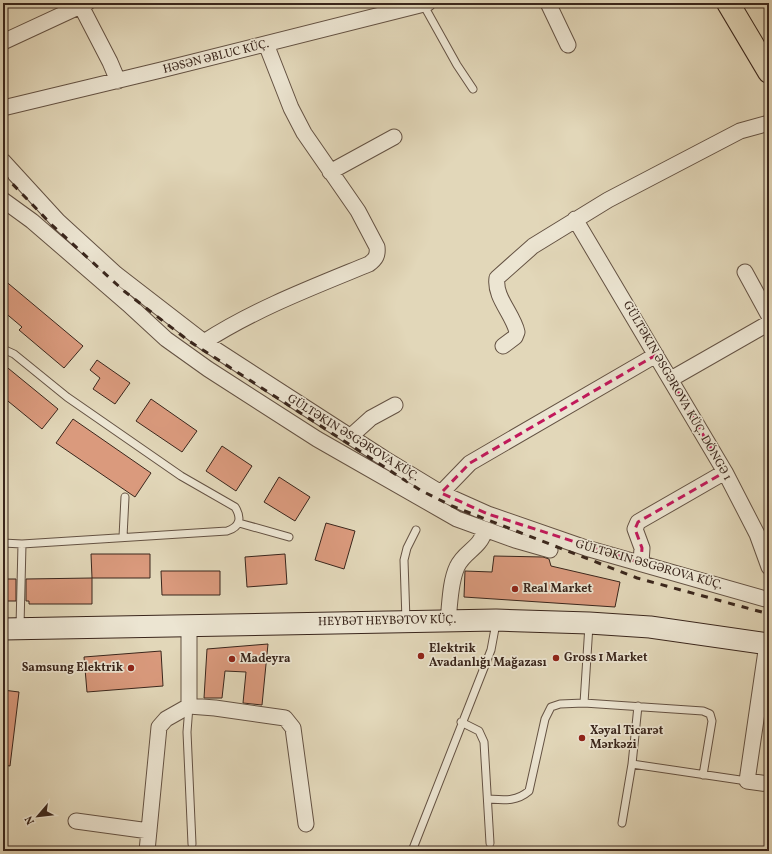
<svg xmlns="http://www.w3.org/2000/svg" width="772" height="854" font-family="Vollkorn,serif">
<rect width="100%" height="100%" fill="#e2d7b9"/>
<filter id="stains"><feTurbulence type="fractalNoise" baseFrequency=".005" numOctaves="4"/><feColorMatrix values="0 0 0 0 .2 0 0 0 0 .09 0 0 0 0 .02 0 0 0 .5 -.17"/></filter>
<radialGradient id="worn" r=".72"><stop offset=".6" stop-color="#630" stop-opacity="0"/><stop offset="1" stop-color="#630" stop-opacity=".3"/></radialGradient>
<path fill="#da9a7d" stroke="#3a261c" d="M 3,279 L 83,346 L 64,368 L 19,330 L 22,327 L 3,311 Z
M 97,360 L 130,383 L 115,404 L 93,389 L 100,378 L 90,370 Z
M 3,364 L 58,409 L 42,429 L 3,397 Z
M 151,399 L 197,431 L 182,452 L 136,421 Z
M 73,419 L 151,473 L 135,497 L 56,443 Z
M 222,446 L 252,466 L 236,491 L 206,471 Z
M 279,477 L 310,497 L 295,521 L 264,502 Z
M 326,523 L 355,531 L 344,569 L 315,560 Z
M 91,554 L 150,554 L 150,578 L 92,578 Z
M 285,554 L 287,584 L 247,587 L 245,557 Z
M 494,556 L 543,557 L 549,559 L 551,566 L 620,582 L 615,607 L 464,597 L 465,571 L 492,572 Z
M 161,571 L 220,571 L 220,595 L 162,595 Z
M 92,578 L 92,604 L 29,604 L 29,601 L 26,601 L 26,579 Z
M 3,579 L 16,579 L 16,601 L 3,601 Z
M 268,644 L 262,705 L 243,703 L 246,672 L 225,671 L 222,698 L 204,698 L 207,649 Z
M 161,651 L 163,686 L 87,692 L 84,657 Z
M 3,690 L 19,692 L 10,766 L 3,765 Z"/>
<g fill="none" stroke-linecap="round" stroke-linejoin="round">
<defs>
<path id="service" d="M 423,4 L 457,65 L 473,89
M 3,349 L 14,354 L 67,397 L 181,476 L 235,507 C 242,518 240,527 227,531 L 22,544 L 3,543
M 239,523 L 289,537
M 123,537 L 125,497
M 406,621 L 404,560 L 407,548 L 416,530
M 20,626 L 22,544
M 584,703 L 589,625
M 189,706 L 187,732 L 192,844
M 461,722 L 479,731 L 484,742 L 490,843
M 632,764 L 747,781
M 488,799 C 504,800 516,802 529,791 L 545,719 L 551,707 L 560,704 L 584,703 L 703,711 L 710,714 L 712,721 L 703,775
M 622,823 L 632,764 L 638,706
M 412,851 L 491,650 L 496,623"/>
<path id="minor" d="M 548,3 L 568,45
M 81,6 L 110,62 L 118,81
M 3,42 L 87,3
M 3,108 L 161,70 L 428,3
M 3,161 L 58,221 L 116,274 L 204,342 L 385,459 L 441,493 L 488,514 L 586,548 L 769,600
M 330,172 L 394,137
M 3,200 L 32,221 L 128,304 L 166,339 L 208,369 L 317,439 L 457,519 L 515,540 L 550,550
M 575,219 L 725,472 L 757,534 L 769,567
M 745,272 L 769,316
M 204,342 C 255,309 313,287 369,264 C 376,259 378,255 377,247 L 358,211 L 304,133 L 291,108 L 266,44
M 503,346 L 515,337 L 517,332 C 513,314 494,297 497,278 L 533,246 L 608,200 L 740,131 L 769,123
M 671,379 L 769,323
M 351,436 L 371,418 L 395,405
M 441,493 L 470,463 L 656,355
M 641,563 L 642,548 L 635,529 L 638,522 L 725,472
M 448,620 C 450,604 450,582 457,567 C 464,551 480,549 485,530
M 767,644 L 747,781 L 769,784
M 189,706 L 215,708 L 285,718 L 293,728 L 306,824
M 76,821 L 149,831
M 147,851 L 159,727 L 166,719 L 189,706 L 189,625"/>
<path id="secondary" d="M 3,629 L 496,620 L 589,623 L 650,627 L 769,644"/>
<path id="primary" d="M 728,3 L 769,72"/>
</defs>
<use href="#service" stroke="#645243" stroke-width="9"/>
<use href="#minor" stroke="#645243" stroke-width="17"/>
<use href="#secondary" stroke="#3a261c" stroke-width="23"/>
<use href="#primary" stroke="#3a261c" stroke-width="24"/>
<use href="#service" stroke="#ece5d2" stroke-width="7"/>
<use href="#minor" stroke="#ece5d2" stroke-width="15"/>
<use href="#secondary" stroke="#ece5d2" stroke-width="21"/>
<use href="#primary" stroke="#e2d7b9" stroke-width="22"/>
<path stroke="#3a261c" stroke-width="3" stroke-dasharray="7 7" stroke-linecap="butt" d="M 3,174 L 52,225 L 124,291 L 189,341 L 420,490 L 452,506 L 637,578 L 769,614"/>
</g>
<path fill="none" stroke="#c2185b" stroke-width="3" stroke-dasharray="8 5" stroke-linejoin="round" d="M 656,355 L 725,472 L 638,522 L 635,529 L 642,548 L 641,563 L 488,514 L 441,493 L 470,463 Z"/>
<g fill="#8f2418" stroke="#ece5d2" stroke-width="1.5">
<circle cx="515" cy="589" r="4"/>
<circle cx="421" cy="656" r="4"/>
<circle cx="556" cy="658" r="4"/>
<circle cx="232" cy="659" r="4"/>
<circle cx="131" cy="668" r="4"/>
<circle cx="582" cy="738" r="4"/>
</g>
<g text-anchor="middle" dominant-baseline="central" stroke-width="3.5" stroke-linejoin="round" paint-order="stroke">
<g font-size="12" fill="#3a261c" stroke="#ece5d2">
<text transform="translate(216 57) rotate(-14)">HƏSƏN ƏBLUC KÜÇ.</text>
<text transform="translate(677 391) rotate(60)">GÜLTƏKIN ƏSGƏROVA KÜÇ. DÖNGƏ 1</text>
<text transform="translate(353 438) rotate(32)">GÜLTƏKIN ƏSGƏROVA KÜÇ.</text>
<text transform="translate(649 565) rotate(16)">GÜLTƏKIN ƏSGƏROVA KÜÇ.</text>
<text transform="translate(387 621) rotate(-1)">HEYBƏT HEYBƏTOV KÜÇ.</text>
</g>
<g font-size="12" font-weight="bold" fill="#3a261c" stroke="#ece5d2" text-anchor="start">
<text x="523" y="589">Real Market</text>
<text x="429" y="649">Elektrik<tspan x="429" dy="14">Avadanlığı Mağazası</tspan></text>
<text x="564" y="658">Gross 1 Market</text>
<text x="240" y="659">Madeyra</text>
<text x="123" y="668" text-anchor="end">Samsung Elektrik</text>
<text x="590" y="731">Xəyal Ticarət<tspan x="590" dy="14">Mərkəzi</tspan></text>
</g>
</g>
<rect width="772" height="854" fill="none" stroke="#e2d7b9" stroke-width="16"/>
<rect x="4" y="4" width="764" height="846" fill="none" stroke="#3a261c" stroke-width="2"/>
<rect x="8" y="8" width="756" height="838" fill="none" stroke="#3a261c"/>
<g transform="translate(38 816) rotate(242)" stroke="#ece5d2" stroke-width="3" paint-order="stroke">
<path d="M0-3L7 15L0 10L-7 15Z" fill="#3a261c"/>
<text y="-6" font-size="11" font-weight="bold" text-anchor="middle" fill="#3a261c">N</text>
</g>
<rect width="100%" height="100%" filter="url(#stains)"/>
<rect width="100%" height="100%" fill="url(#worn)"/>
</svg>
